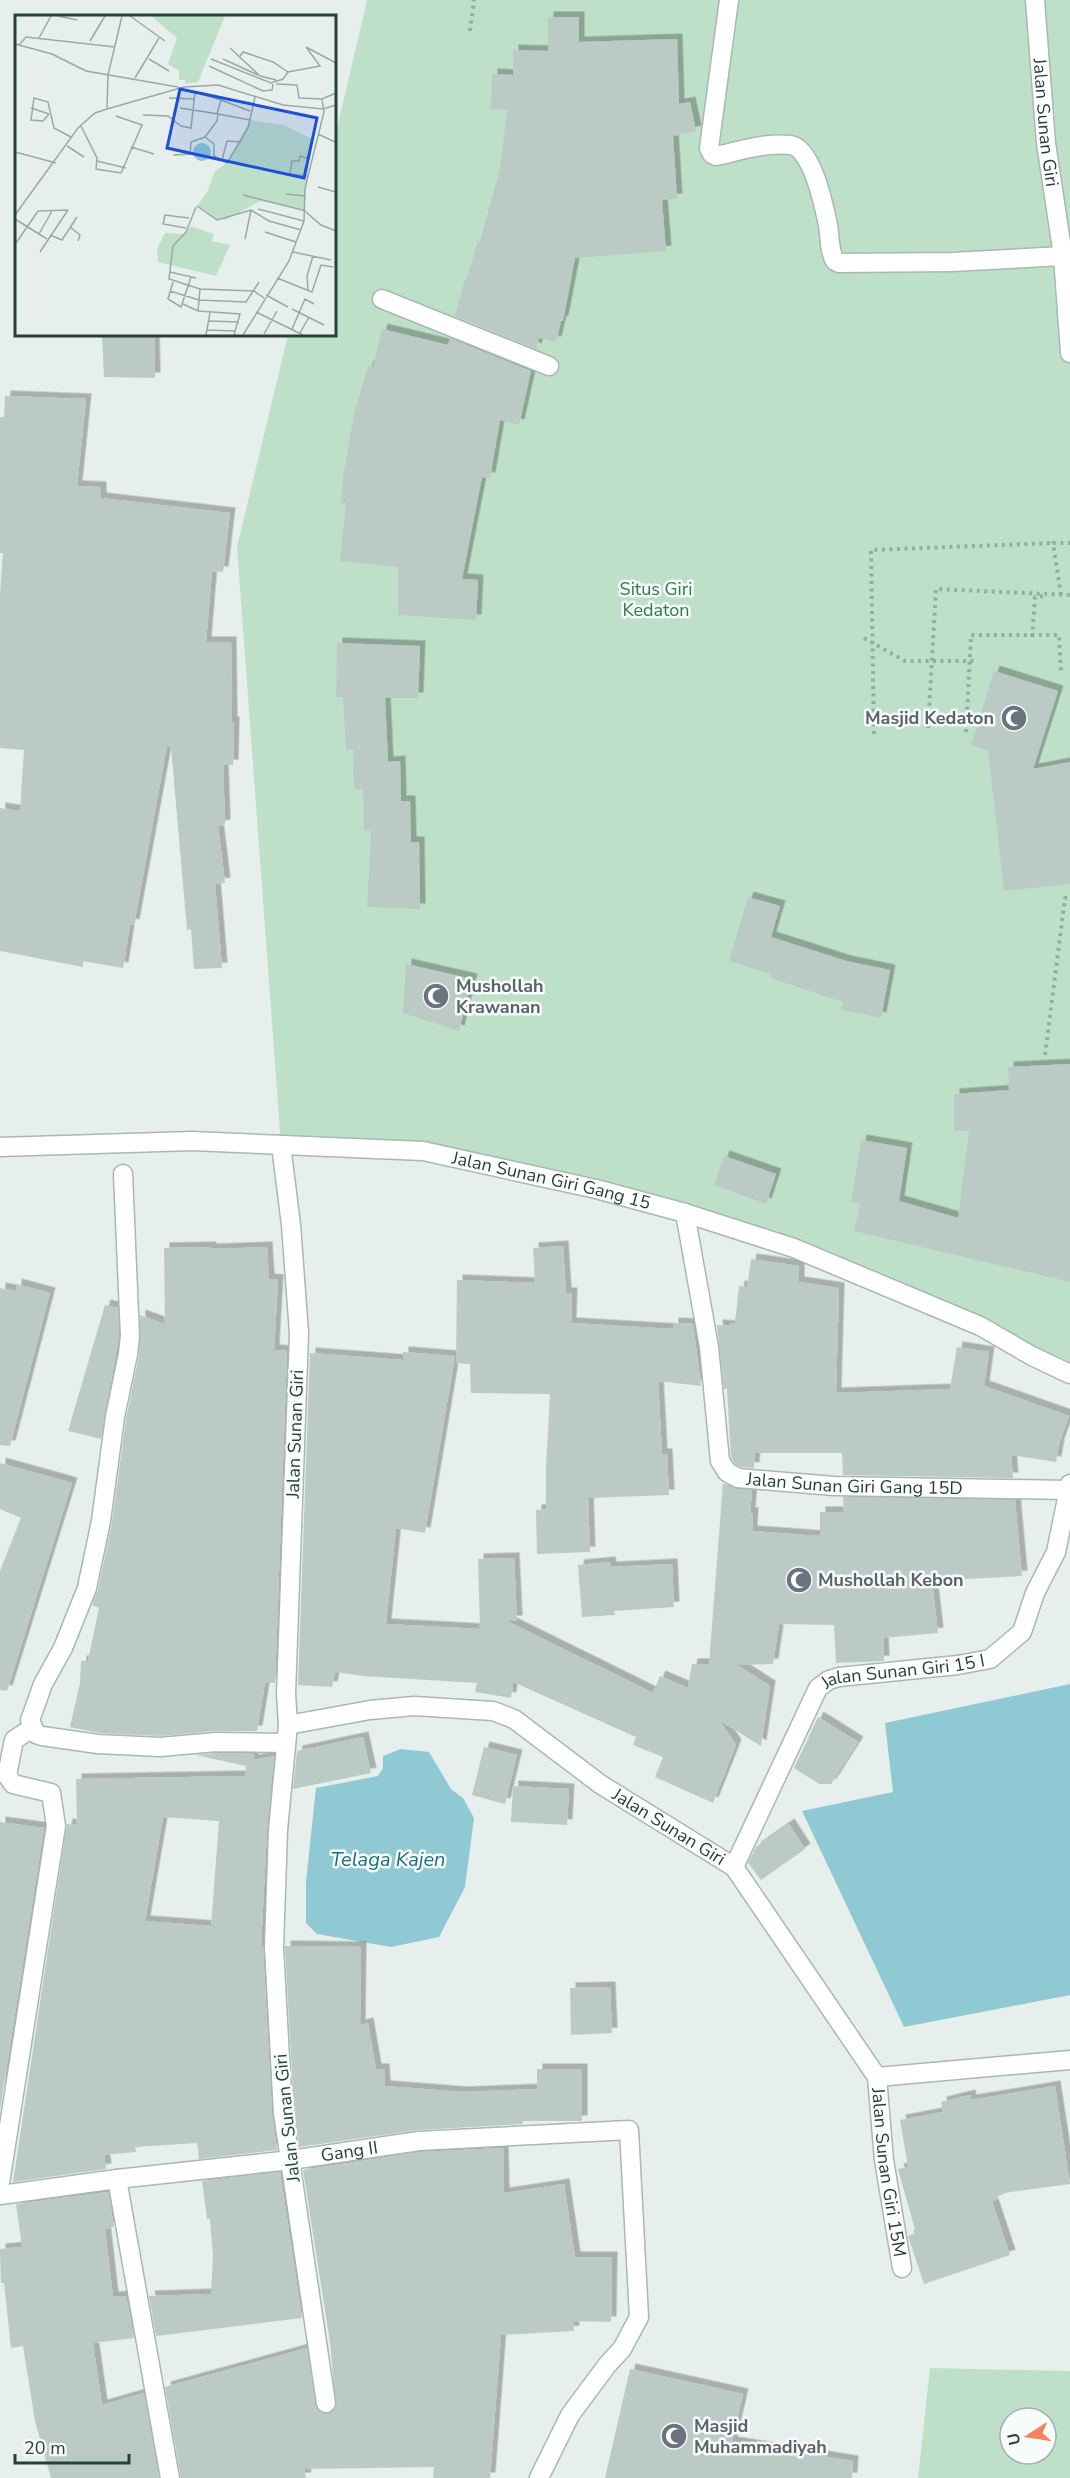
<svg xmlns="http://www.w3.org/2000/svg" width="1070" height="2478" font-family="'Nunito Sans',sans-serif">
<defs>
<filter id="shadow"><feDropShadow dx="5.5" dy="-5.5" stdDeviation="0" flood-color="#0004"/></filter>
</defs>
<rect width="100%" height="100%" fill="#e6efeb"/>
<path fill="#bfe0c8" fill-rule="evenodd" d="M 367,0 L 1070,0 L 1070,1376 L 794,1248 L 423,1151 L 281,1145 L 237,547 L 288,335 L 334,334 L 335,137 Z
M 930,2368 L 1070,2371 L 1070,2478 L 918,2478 ZM 1010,2418 L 1046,2418 L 1046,2454 L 1010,2454 Z"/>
<path fill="#8ec9d4" d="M 1070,1684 L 1070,1995 L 904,2027 L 802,1811 L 893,1792 L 885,1723 Z
M 401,1749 L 429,1752 L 451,1789 L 463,1798 L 474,1818 L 465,1887 L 439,1937 L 391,1947 L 317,1934 L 306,1923 L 306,1882 L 316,1788 L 378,1776 L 383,1768 L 383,1756 Z"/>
<path fill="#bbcac4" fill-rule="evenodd" filter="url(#shadow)" d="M 548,17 L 579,17 L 579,42 L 677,39 L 679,104 L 690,102 L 696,131 L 673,136 L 677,199 L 662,200 L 666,251 L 575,258 L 563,321 L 561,321 L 556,342 L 539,338 L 536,349 L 455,316 L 465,279 L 467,279 L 478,240 L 480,241 L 500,169 L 507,110 L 491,109 L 492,74 L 513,75 L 513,50 L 548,51 Z
M 382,329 L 448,345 L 450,338 L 531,371 L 519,425 L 500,420 L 490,478 L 482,477 L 462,579 L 478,580 L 476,620 L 398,615 L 398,567 L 340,561 L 346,503 L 341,503 L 343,477 L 354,414 L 368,366 L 373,367 Z
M 102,334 L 154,334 L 155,378 L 104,377 Z
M 5,396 L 86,399 L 77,486 L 101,487 L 101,498 L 230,513 L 223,572 L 212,571 L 206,642 L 231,642 L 232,722 L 234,722 L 233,765 L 223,765 L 225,825 L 218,826 L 225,883 L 215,884 L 222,968 L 194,969 L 191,929 L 187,930 L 171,747 L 167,746 L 134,925 L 130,924 L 123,968 L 83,961 L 83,967 L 0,951 L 0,808 L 20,811 L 24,750 L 0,748 L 0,595 L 3,553 L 0,553 L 0,417 L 4,417 Z
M 337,643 L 420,646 L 418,698 L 385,698 L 388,762 L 400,761 L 401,801 L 410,801 L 411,842 L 419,842 L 420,909 L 367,907 L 371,831 L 364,831 L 363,789 L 354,789 L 353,749 L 346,750 L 343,697 L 336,697 Z
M 994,671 L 1058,691 L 1033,769 L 1070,762 L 1070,884 L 1004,891 L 988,750 L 971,745 Z
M 748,897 L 780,906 L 771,937 L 846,961 L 890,970 L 881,1018 L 841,1010 L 843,1002 L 770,978 L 771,974 L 729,961 Z
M 406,964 L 472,979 L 459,1031 L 403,1013 Z
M 1070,1064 L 1070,1282 L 854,1231 L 860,1204 L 851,1202 L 861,1140 L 907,1148 L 899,1201 L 958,1218 L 969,1131 L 954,1131 L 954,1094 L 1009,1090 L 1008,1067 Z
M 724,1156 L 776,1174 L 766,1204 L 714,1185 Z
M 563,1246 L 566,1293 L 572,1293 L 571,1323 L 673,1329 L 673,1323 L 693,1324 L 701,1386 L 658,1381 L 662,1454 L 667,1454 L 669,1495 L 588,1498 L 590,1552 L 537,1554 L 536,1510 L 546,1509 L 546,1467 L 550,1394 L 471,1393 L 470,1364 L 456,1363 L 457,1280 L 535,1283 L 533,1248 Z
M 211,1247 L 211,1249 L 267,1247 L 269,1279 L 278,1280 L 274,1350 L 287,1351 L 275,1683 L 265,1683 L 257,1731 L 215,1731 L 160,1736 L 99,1733 L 70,1727 L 80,1683 L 81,1661 L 88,1661 L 99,1608 L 92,1605 L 98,1590 L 112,1522 L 126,1419 L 139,1355 L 140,1315 L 165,1324 L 164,1248 Z
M 751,1259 L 799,1266 L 799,1282 L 839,1288 L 836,1393 L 950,1389 L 957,1347 L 989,1352 L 984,1386 L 1069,1416 L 1059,1444 L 1056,1462 L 1011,1455 L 1013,1478 L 843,1475 L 842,1453 L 755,1453 L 754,1468 L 741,1467 L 735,1464 L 731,1457 L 727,1389 L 724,1389 L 717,1325 L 730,1326 L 730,1323 L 735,1323 L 739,1286 L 747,1287 Z
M 16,1284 L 50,1293 L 10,1446 L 0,1445 L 0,1288 L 16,1291 Z
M 105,1305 L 118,1308 L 119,1336 L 101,1439 L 68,1431 Z
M 403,1352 L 455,1356 L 425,1533 L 396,1528 L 386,1624 L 480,1629 L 478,1559 L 514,1558 L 517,1621 L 507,1621 L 653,1693 L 660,1676 L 688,1688 L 692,1664 L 709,1664 L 723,1483 L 737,1489 L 752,1490 L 750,1513 L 753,1513 L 752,1531 L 820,1536 L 820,1512 L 844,1512 L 843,1497 L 1015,1500 L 1022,1576 L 932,1581 L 938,1633 L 883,1638 L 884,1661 L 836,1663 L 834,1625 L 779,1624 L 773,1664 L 737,1665 L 770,1686 L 761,1746 L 719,1720 L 736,1745 L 713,1803 L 655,1777 L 663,1757 L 633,1745 L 636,1737 L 513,1682 L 511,1698 L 475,1692 L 477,1683 L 363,1676 L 335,1672 L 332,1687 L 298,1685 L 310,1353 L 403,1360 Z
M 0,1463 L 72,1483 L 7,1691 L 0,1690 L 0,1571 L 21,1518 L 0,1509 Z
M 610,1562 L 611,1567 L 672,1564 L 674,1607 L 614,1611 L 615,1615 L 582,1617 L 578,1565 Z
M 818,1717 L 858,1742 L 831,1784 L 819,1784 L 794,1768 Z
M 363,1737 L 371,1773 L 293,1789 L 297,1751 Z
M 484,1747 L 517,1755 L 505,1804 L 472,1795 Z
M 216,1753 L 254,1754 L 253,1760 L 274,1756 L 267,1829 L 261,1946 L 263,1946 L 272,2114 L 277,2150 L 199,2159 L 197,2143 L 135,2147 L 136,2152 L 104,2155 L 106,2169 L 13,2182 L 67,1824 L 77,1825 L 76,1779 L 245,1776 L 246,1766 L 196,1755 ZM 163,1817 L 219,1821 L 211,1926 L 145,1921 Z
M 513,1786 L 569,1789 L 567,1825 L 511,1822 Z
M 0,1822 L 44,1828 L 0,2110 Z
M 789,1824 L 805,1849 L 761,1880 L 748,1863 L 756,1847 Z
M 285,1946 L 361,1947 L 360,2025 L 368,2023 L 376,2069 L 384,2069 L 385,2086 L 463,2092 L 537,2089 L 537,2069 L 582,2069 L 582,2121 L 523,2121 L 523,2124 L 418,2130 L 299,2147 L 294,2112 Z
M 610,1987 L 612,2033 L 571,2035 L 570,1988 Z
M 1055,2086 L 1070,2184 L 997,2194 L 999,2199 L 992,2201 L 1010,2255 L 924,2284 L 908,2236 L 916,2233 L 898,2169 L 908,2167 L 900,2120 L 943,2112 L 941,2102 L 970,2095 L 971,2100 Z
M 503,2148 L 504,2193 L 564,2184 L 575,2257 L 612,2257 L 611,2322 L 573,2321 L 574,2331 L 501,2335 L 490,2478 L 433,2478 L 434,2467 L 304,2469 L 306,2478 L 181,2478 L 165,2387 L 307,2348 L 317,2409 L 327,2414 L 336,2408 L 330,2342 L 303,2170 L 420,2152 Z
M 280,2172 L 302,2318 L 156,2336 L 149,2296 L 211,2294 L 213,2256 L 210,2219 L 207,2219 L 202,2181 Z
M 108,2192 L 114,2227 L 105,2229 L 113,2297 L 126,2296 L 134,2338 L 93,2343 L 102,2405 L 144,2393 L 159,2478 L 51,2478 L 35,2421 L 23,2346 L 11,2348 L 4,2283 L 1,2283 L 0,2249 L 22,2247 L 16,2204 Z
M 630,2369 L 743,2394 L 732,2442 L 853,2461 L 852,2478 L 605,2478 Z"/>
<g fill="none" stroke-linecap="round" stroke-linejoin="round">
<defs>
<g id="street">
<path d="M 729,0 L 709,148 L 712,154 L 716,156 C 739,151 766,142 790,145 C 812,147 824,206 828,225 C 830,237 829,251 835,261 L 839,263 L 953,262 L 1063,256"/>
<path id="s1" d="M 1035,0 L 1046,143 L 1063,256 L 1070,353"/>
<path d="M 382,299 L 549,366"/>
<path d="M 281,1145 L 291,1225 L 299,1333 L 286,1694 L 288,1725"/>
<path id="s2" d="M 0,1147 L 192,1141 L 423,1151 L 596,1189 L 685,1213 L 794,1248 L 980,1326 L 1032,1356 L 1070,1374"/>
<path d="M 123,1174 L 130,1336 L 128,1354 L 115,1417 L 101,1521 L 87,1588 L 63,1648 L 43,1684 L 33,1712 L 30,1720 L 36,1734 L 42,1736 L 98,1744 L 160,1747 L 216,1742 L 286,1743"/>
<path id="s3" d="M 685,1213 L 709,1347 L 720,1461 L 727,1472 L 738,1478 L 834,1486 L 1068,1490"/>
<path id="s4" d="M 734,1867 L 818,1688 L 829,1680 L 839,1677 L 958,1665 L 990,1659 L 1022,1632 L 1035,1593 L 1056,1552 L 1070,1484"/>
<path id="s5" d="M 877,2077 L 884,2160 L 902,2268"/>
<path d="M 117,2179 L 170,2478"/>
<path d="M 0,2183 L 56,1826 L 51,1793 L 13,1784 L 7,1775 L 14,1740 L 32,1728"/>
<path id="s6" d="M 0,2195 L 117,2179 L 291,2160 L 419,2141 L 629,2130 L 639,2317 L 622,2349 L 608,2364 L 570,2415 L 539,2478"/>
<path id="s7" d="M 326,2403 L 283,2113 L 274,1947 L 278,1830 L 288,1725 L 370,1710 L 414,1706 L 493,1711 L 514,1719 L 600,1784 L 734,1867 L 877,2077 L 1070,2060"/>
</g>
</defs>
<use href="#street" stroke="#a8b8b2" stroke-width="21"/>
<path stroke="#86b3a5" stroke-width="4" stroke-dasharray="3 4.5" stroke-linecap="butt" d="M 470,31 L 474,0
M 1061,595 L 1053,543 L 1070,543
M 1032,637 L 1035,597 L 1044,596
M 864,638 L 905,661 L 977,661
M 928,728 L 936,589 L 1070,595
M 966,732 L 971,635 L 1059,635 L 1061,672
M 874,734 L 871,550 L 1053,543
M 1045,1055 L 1065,898 L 1070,898"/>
<use href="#street" stroke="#fff" stroke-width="18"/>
</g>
<defs>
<symbol id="mosque-disc" viewBox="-11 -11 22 22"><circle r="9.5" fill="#6b7280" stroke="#f7fbf9"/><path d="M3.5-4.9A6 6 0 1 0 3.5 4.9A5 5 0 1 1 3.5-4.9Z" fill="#fff"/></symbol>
</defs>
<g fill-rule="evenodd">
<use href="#mosque-disc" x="999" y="703" width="30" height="30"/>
<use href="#mosque-disc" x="421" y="981" width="30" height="30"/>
<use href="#mosque-disc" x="784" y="1565" width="30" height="30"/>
<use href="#mosque-disc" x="659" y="2421" width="30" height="30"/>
</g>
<g text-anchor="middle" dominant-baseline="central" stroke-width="5" stroke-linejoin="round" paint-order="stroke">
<g font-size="18" fill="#24423a" stroke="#f7fbf9">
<text stroke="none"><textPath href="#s1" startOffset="123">Jalan Sunan Giri</textPath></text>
<text stroke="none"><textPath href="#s2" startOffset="555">Jalan Sunan Giri Gang 15</textPath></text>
<text transform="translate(295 1434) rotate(-88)">Jalan Sunan Giri</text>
<text stroke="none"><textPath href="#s3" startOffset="393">Jalan Sunan Giri Gang 15D</textPath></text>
<text stroke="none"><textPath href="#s4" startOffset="286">Jalan Sunan Giri 15 I</textPath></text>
<text stroke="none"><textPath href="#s7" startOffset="1100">Jalan Sunan Giri</textPath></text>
<text transform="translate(287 2118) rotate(-96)">Jalan Sunan Giri</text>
<text stroke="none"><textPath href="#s6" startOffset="352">Gang II</textPath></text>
<text stroke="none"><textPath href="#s5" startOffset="96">Jalan Sunan Giri 15M</textPath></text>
</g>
<g font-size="18" fill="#2d7a4b" stroke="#f7fbf9">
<text x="656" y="589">Situs Giri<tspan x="656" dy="21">Kedaton</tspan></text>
</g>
<g font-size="18" font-weight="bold" fill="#5b616d" stroke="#f7fbf9" text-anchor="start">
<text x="994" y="718" text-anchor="end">Masjid Kedaton</text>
<text x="456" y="986">Mushollah<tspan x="456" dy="21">Krawanan</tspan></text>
<text x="818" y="1580">Mushollah Kebon</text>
<text x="694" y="2426">Masjid<tspan x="694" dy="21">Muhammadiyah</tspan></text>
</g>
<g font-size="20" font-style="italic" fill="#1c6f80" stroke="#f7fbf9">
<text x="388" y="1859">Telaga Kajen</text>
</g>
</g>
<g transform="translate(15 15)">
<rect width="321" height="321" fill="#e6efeb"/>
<path d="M 136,1 L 210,1 L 183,67 L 170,69 L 170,65 L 164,65 L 164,56 L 153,49 L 162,23 ZM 235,105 L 269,110 L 297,124 L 289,195 L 245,186 L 211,205 L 201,204 L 182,191 L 192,177 L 200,156 L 212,148 ZM 176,211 L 199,219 L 197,226 L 215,230 L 201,261 L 143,247 L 142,234 L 150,218 L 169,219 Z" fill="#bfe0c8"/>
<path d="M178 137a9 9 0 1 1 18 0a9 9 0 1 1-18 0Z" fill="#8ec9d4"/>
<path fill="none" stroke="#98aaa4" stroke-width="1.5" d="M 43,1 L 62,5M 115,1 L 150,26M 24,23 L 36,1M 75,26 L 90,1M 0,29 L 37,39 L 71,56 L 163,72M 4,30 L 11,22 L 100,32M 215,33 L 245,61 L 261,65M 225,41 L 228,37 L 258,47 L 273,57M 134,44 L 154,56M 196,44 L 256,68 L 268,64 L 273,57M 208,44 L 243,60M 194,51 L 248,76 L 257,75 L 258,69M 273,57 L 305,51 L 291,32 L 321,48M 120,63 L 144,23M 261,69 L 282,70 L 284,83 L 307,84 L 321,78M 154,83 L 180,84M 16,93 L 34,99M 92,94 L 93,60 L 107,1M 34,99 L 28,106 L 16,105 L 19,83 L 33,87 L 39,113 L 56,122M 202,99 L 206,85 L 235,96M 203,99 L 235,105M 128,100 L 153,101 L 166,111 L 176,113 L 180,77 L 206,85M 66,111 L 82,143 L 81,154 L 106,158 L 127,110 L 101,101M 303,119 L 320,127M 190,122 L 199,129 L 199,141 L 212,148 L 233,113 L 240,82M 52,131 L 69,142M 116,132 L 139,139M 0,137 L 41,148M 158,140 L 175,139 L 176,127 L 190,122 L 202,106 L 203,99 L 165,93M 207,145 L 212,126 L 227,127M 82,146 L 111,153M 267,158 L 292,161M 275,159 L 277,146 L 284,146 L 285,141 L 295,144M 303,172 L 321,177M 271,179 L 290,181M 228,180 L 291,196M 182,191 L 202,205 L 236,195 L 254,206 L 286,215M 181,192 L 171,217 L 158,231 L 154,264 L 185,274 L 239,276 L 249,283M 243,194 L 289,206M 291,197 L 306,210 L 321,216M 0,200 L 63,113 L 80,98 L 92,94 L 169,72 L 203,70 L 268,90 L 308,94 L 321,90M 0,204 L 32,224M 55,212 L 65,220 L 63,226M 171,213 L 148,209 L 150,200 L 174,203M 250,217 L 281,227M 24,219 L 37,196M 35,220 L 47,225 L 62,202M 230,224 L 236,195M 1,228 L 23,196 L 53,195M 25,237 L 53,195M 278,237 L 316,245M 155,257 L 181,263M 262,263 L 297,277 L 306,250 L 318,252M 158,267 L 153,284 L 166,292 L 176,262M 293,275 L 292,261 L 298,241M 155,276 L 184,285 L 231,287 L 244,267M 251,280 L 273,292M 168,289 L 183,296 L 225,299 L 219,320M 277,294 L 309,310M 183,296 L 185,274M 241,297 L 288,320M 194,306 L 224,307M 277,314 L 290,284 L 299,289M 192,315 L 221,316M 285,318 L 294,302M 249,319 L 262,296M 191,320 L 195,298M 228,320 L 274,246 L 289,206 L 290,173 L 309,97 L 307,84"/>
<path fill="#1d4ed8" fill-opacity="0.15" stroke="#1d4ed8" stroke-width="3" d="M 165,74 L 302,103 L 289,163 L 152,133 Z"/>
<rect width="321" height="321" fill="none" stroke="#24423a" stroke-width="3"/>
</g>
<g transform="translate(1028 2436) rotate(258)"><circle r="28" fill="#f7fbf9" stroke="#a3b1ad" stroke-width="1.5"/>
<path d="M0-4.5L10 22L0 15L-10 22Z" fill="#f4845f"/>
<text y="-9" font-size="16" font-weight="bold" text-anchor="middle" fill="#24423a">U</text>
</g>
<path d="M15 2454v9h114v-9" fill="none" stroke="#24423a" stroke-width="3"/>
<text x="24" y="2454" font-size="18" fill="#24423a" stroke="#f7fbf9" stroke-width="4.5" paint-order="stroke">20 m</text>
</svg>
